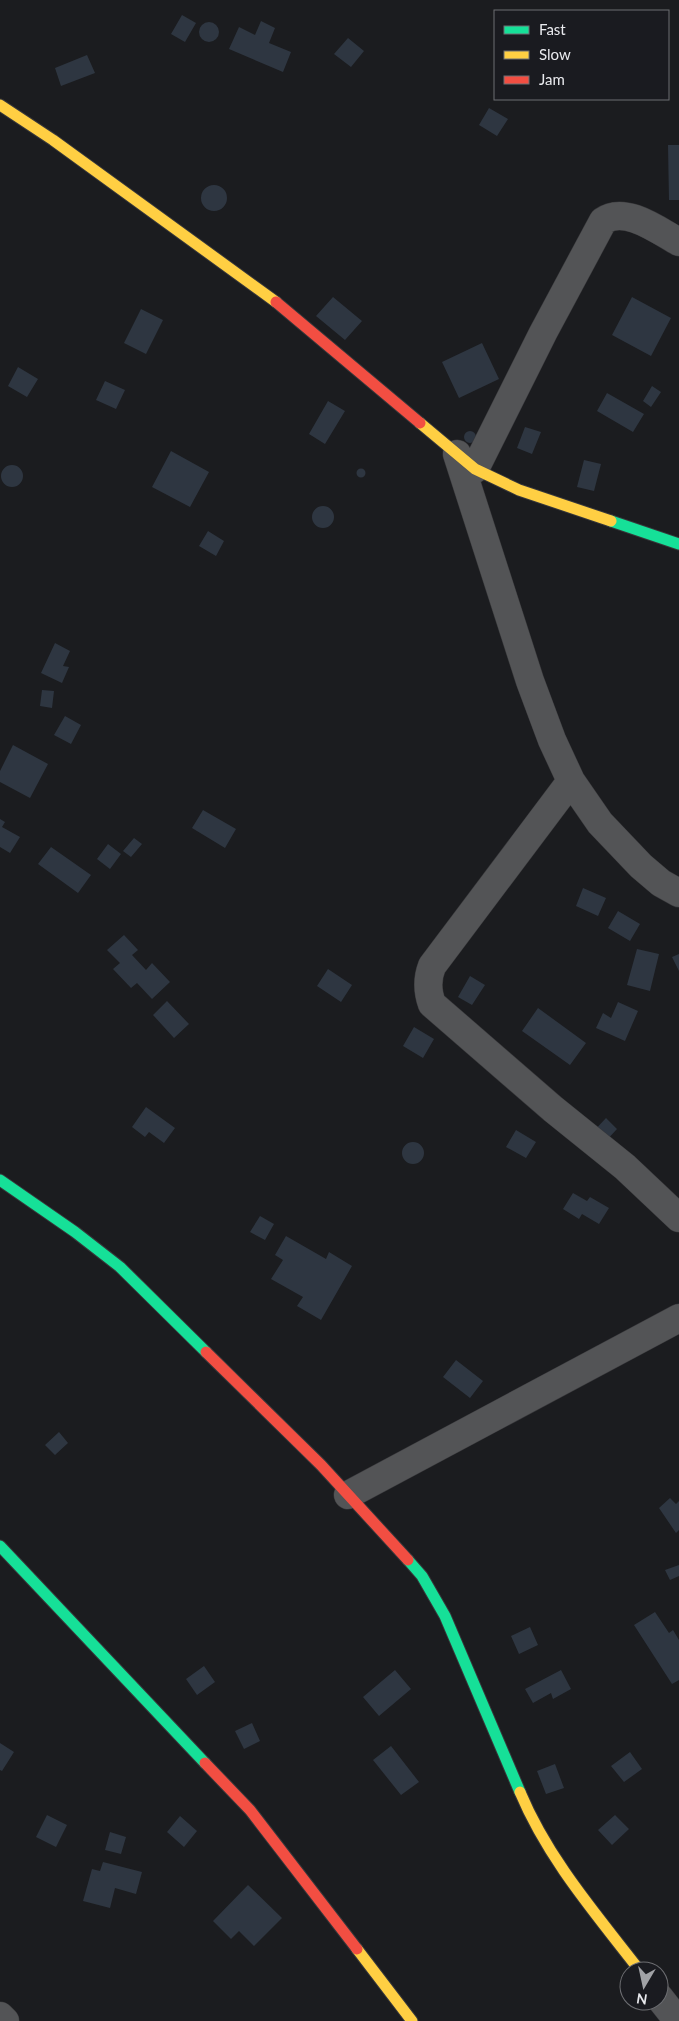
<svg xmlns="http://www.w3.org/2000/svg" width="679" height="2021" font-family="Lato,sans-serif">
<rect width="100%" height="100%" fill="#1b1c1f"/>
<path fill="#2e3641" d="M 182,15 L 196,23 L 185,42 L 171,34 Z
M 261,21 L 275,28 L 269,43 L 291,52 L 283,72 L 229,49 L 239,27 L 255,35 Z
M199 32a10 10 0 1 1 20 0a10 10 0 1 1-20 0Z
M 348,38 L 364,51 L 351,67 L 334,54 Z
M 87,55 L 95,73 L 61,86 L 55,68 Z
M 489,108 L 508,119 L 497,136 L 479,125 Z
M 668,145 L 679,145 L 679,200 L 669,200 Z
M201 198a13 13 0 1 1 26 0a13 13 0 1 1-26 0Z
M 333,297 L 362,321 L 345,340 L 316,316 Z
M 632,297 L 671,318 L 651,356 L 612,335 Z
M 141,309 L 163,320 L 146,354 L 124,343 Z
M 482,343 L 499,379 L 459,398 L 442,362 Z
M 18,367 L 38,379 L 27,397 L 8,386 Z
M 105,381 L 125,390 L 116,409 L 96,400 Z
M 652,386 L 661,392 L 651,407 L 643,401 Z
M 607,393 L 644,414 L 633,432 L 597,411 Z
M 328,401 L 345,411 L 325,444 L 309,434 Z
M 525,427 L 541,432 L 532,454 L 517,448 Z
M464 437a6 6 0 1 1 12 0a6 6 0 1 1-12 0Z
M 171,451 L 209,472 L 190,507 L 152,487 Z
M 584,460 L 601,464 L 594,491 L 577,487 Z
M1 476a11 11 0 1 1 22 0a11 11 0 1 1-22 0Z
M356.5 473a4.5 4.5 0 1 1 9 0a4.5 4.5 0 1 1-9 0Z
M312 517a11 11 0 1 1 22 0a11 11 0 1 1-22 0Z
M 208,531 L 224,541 L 216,556 L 199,546 Z
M 55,643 L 70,651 L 63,666 L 69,667 L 62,683 L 41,673 Z
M 42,690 L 54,691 L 52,708 L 40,706 Z
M 65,716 L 81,725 L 71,744 L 54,735 Z
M 13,745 L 48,764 L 30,798 L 0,782 L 0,771 Z
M 203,810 L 236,829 L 225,848 L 192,828 Z
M 0,819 L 5,822 L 2,827 L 20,837 L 10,853 L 0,847 Z
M 134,838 L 142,844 L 131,857 L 123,851 Z
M 108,844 L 121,854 L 110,869 L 97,859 Z
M 51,847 L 91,875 L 78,893 L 38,864 Z
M 583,888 L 606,898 L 598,916 L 576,906 Z
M 618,911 L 640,924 L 630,941 L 608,928 Z
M 124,935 L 138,950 L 132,955 L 146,970 L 152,963 L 170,982 L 152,999 L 137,983 L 131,988 L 113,969 L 120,963 L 107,950 Z
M 637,949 L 659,954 L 650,991 L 627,985 Z
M 679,954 L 679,971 L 672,957 Z
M 328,969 L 352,985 L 341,1002 L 317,986 Z
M 470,976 L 485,985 L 472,1005 L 458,997 Z
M 167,1001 L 189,1024 L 174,1038 L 153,1015 Z
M 618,1002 L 638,1011 L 625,1041 L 596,1028 L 603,1013 L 611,1018 Z
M 538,1008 L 586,1043 L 570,1065 L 522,1031 Z
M 414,1027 L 434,1039 L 423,1058 L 403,1046 Z
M 146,1107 L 175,1128 L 164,1143 L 149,1132 L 145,1137 L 132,1127 Z
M 606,1118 L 617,1129 L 604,1143 L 592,1133 Z
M 516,1130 L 536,1142 L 526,1158 L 506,1147 Z
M402 1153a11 11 0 1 1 22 0a11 11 0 1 1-22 0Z
M 573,1193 L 587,1201 L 590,1197 L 609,1208 L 599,1224 L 582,1214 L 579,1219 L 563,1209 Z
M 260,1216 L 274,1224 L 265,1240 L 250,1232 Z
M 286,1236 L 326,1259 L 329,1252 L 352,1266 L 321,1320 L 297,1306 L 303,1297 L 271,1279 L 283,1260 L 275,1255 Z
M 456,1360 L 483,1381 L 470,1398 L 443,1377 Z
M 59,1432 L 68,1443 L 55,1455 L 45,1445 Z
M 670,1498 L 676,1504 L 679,1501 L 679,1530 L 676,1533 L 659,1508 Z
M 679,1565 L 679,1576 L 670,1580 L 665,1570 Z
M 655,1612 L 669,1633 L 673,1630 L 679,1640 L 679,1680 L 672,1684 L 634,1625 Z
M 530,1627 L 538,1645 L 519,1654 L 511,1636 Z
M 204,1666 L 215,1682 L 197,1695 L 186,1679 Z
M 395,1670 L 411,1689 L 379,1716 L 363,1697 Z
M 561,1670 L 571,1689 L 553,1699 L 551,1693 L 533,1703 L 525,1689 Z
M 252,1723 L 260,1741 L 244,1749 L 235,1731 Z
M 0,1743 L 14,1752 L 2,1771 L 0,1770 Z
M 391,1746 L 419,1782 L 401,1795 L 373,1760 Z
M 630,1752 L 642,1769 L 624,1782 L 611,1766 Z
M 555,1764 L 564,1788 L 546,1794 L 537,1771 Z
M 47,1815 L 67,1825 L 56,1847 L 36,1837 Z
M 615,1815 L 629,1829 L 612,1845 L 598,1830 Z
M 180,1816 L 197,1831 L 184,1847 L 167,1832 Z
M 110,1832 L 126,1837 L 121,1854 L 105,1850 Z
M 103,1862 L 142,1872 L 136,1894 L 115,1888 L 110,1908 L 83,1901 L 92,1869 L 100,1871 Z
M 248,1885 L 282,1918 L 254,1946 L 239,1931 L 231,1939 L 213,1921 Z"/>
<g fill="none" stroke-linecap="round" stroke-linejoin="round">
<defs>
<path id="street" d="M 457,454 L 530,681 L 552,740 L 571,781 L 600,823 L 641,866 L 661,883 L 679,893
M 475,469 L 543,333 L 603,221 C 625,205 659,231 679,242
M 571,781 L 432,966 C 427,979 427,990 432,1004 L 553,1109 L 625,1167 L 679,1218
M 348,1495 L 679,1318
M 659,1997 L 678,2021
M 0,2016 L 5,2021"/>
<path id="fast" d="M 611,521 L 679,544
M 0,1180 L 75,1232 L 120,1267 L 206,1352
M 0,1546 L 205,1763
M 408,1560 L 422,1576 L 445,1616 L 520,1792"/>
<path id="slow" d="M 0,105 L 53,140 L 276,302
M 420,423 L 475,469 L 519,490 L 611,521
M 520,1792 C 548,1859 596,1914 640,1971
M 357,1949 L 412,2021"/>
<path id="jam" d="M 276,302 L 420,423
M 206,1352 L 321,1465 L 408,1560
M 205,1763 L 250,1810 L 357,1949"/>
</defs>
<use href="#street" stroke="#37373a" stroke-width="29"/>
<use href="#fast" stroke="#37373a" stroke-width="13"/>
<use href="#slow" stroke="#37373a" stroke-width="13"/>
<use href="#jam" stroke="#37373a" stroke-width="13"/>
<use href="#street" stroke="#535456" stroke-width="28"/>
<use href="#fast" stroke="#16e098" stroke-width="11"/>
<use href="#slow" stroke="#ffcf43" stroke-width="11"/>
<use href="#jam" stroke="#f24e42" stroke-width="11"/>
</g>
<rect x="494" y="10" width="175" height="90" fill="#1a1b20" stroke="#6d6e72"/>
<rect x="504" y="26" width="25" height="8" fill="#16e098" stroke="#6d6e72"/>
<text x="539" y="35" font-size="15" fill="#e9eaee">Fast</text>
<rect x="504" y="51" width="25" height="8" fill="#ffcf43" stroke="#6d6e72"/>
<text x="539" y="60" font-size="15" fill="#e9eaee">Slow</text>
<rect x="504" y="76" width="25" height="8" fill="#f24e42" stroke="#6d6e72"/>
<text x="539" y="85" font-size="15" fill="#e9eaee">Jam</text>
<g transform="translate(644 1986) rotate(189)"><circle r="24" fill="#1a1b20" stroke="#6d6e72"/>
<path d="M0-4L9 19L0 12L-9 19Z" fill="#a1a2a6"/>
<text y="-8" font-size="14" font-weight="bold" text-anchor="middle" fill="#e9eaee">N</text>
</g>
</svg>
